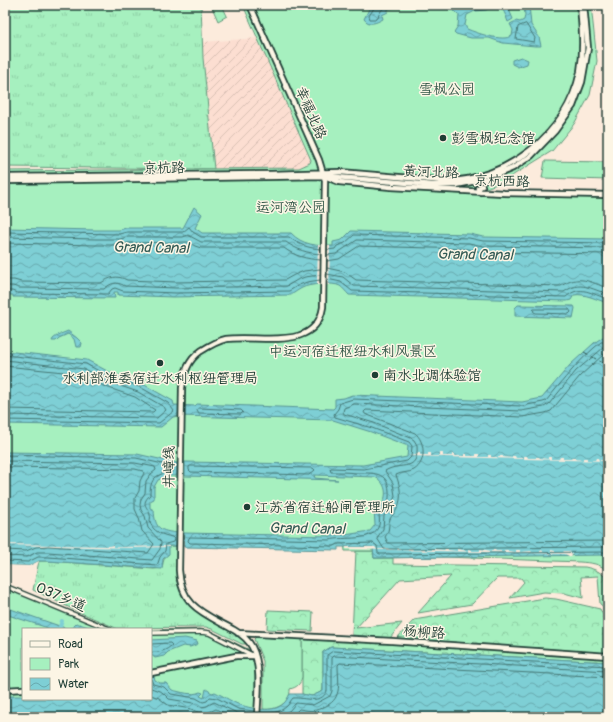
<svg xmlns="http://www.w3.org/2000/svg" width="613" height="722" font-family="Pangolin,'LXGW WenKai TC',sans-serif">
<defs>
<pattern id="industrial-furrows" width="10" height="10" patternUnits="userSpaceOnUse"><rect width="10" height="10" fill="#fcded1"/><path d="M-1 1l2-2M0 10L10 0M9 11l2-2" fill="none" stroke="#d8bfb4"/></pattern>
<pattern id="grass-tufts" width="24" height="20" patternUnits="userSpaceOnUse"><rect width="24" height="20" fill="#a6f0bf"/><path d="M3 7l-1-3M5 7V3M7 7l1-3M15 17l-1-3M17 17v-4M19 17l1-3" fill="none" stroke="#8ecfa5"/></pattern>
<pattern id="forest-crowns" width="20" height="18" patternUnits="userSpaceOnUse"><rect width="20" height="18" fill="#a6f0bf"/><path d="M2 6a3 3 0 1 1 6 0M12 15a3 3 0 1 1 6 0" fill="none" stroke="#8ecfa5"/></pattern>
<pattern id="water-waves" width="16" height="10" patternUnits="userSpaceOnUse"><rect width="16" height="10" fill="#7ecfd5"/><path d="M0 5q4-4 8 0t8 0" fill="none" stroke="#67a9ae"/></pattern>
</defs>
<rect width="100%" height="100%" fill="#fcebdc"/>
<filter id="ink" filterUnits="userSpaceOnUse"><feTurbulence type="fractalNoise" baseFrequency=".025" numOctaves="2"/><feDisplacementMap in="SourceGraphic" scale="8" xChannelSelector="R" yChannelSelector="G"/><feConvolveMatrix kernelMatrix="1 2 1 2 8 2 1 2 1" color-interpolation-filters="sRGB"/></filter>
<g filter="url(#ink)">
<path fill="url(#industrial-furrows)" d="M 259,38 L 311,160 L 310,163 L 299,168 L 214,169 L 202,42 Z"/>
<path fill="url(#grass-tufts)" stroke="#62967a" d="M 5,5 L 201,5 L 203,58 L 214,169 L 5,167 Z
M 211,5 L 222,5 L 227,16 L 218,21 Z
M 169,546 L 177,546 L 177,580 L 176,580 C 190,617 213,620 243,639 L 246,642 L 246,644 L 242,644 L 212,629 L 206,627 L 116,628 L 81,613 L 33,590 L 39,561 L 48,561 L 154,569 L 162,568 C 163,560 166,554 169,546 Z"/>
<path fill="url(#forest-crowns)" stroke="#62967a" d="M 356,551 L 374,551 L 374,558 L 393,558 L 393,564 L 585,567 C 595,569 602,572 608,581 L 608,610 L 600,604 L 598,576 L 581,577 L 583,598 L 564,593 L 544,592 L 510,598 L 524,582 L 521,578 L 497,578 L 472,604 L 418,613 L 451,576 L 400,579 L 356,628 L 402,623 L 390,638 L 352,635 Z
M 545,598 L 556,599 L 600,609 L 608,624 L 608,653 L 396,639 L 414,620 Z
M 268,610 L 313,612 L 312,631 L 267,629 Z
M 302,638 L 608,657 L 608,662 L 331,647 L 323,652 L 323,691 L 312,696 L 302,694 Z"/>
<path fill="#a6f0bf" stroke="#62967a" d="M 243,5 L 591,5 L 597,61 L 590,95 L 574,124 L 552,151 L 502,182 L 486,188 L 461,192 L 608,197 L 608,572 C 601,563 590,563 580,562 L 445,557 L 374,558 L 374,551 L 345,551 L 344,541 L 5,533 L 5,171 L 299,168 L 310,163 L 311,160 Z
M 545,161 L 608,162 L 608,180 L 542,178 Z
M 5,584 L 116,629 L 23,629 L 23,699 L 151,699 L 151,630 L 200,629 L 210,631 L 248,649 L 255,667 L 255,717 L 5,717 Z
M 257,636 L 302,638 L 302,677 C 300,685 297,687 290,689 C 291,703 275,711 263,709 L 263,661 L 254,639 Z"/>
<path fill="url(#water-waves)" stroke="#589595" d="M 371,5 L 404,5 L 388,9 L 388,12 L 382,15 L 383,19 C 376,23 369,26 364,19 Z
M 448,5 L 495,5 L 486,10 L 475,11 L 467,15 L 465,25 L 467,29 C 477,33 502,42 512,36 L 513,30 L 510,24 L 516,21 L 520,22 L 524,20 L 525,15 L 524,5 L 529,5 L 531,25 L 539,37 L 541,46 L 535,46 L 503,43 L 489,38 L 471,38 L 456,34 L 454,32 L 458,26 L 459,15 L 456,12 L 448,8 Z
M 496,5 L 509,5 L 510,12 L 513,19 L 508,22 C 505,14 504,8 496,5 Z
M 521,57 L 528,60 L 527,64 L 518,67 L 512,64 L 512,60 Z
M 194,207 L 202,214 L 195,228 L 202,233 L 291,233 C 302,245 317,246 333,246 L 333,242 L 342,240 L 351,231 L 470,234 L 483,237 L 608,239 L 608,303 C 597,300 585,293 574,295 L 571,300 L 567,301 L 349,295 C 346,292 343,288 340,286 C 333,282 309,284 302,288 C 298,290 294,293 291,295 L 173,297 L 118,295 L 118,292 L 114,292 L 115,298 L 13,297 L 13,295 L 5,295 L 5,228 L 96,230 L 119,230 L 126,228 L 183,228 Z
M 518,305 L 574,306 L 575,308 L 573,318 L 515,316 L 515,308 Z
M 68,331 L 77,338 L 82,343 L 81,347 L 76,347 L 74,339 L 68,334 L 59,338 L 56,341 L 52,341 L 53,339 L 58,335 Z
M 603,337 L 608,338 L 608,556 L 606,555 L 374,558 L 373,547 L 338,547 L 338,550 L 184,547 L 184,533 L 331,536 L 331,535 L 345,535 L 370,531 L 375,525 L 374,509 L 382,505 C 388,494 386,483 375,477 L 314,475 L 315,478 L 338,480 L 185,476 L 185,462 L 363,465 L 407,457 L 408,446 L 371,432 L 333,420 L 179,416 L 173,417 L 161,427 L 5,424 L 5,351 L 87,360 L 109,372 L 141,383 L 173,401 L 174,405 L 195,406 L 197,404 L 333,409 L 335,407 L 335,399 L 344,398 L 352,395 L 522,402 L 542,398 L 570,365 L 594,343 Z
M 5,452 L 137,454 L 177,463 L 177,476 L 167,476 L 158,480 L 154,487 L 154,499 L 150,501 L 150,508 L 154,510 C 155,529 160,531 178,533 L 177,546 L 169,546 L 169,554 L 163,559 L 162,569 L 48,561 L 39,561 L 29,566 L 5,565 Z
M 5,607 L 68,629 L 71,628 L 76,623 L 95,629 L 51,629 L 5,614 Z
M 185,638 L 197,641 L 198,644 L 190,647 L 183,646 L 168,652 L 164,656 L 155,658 L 151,655 L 151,640 Z
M 331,647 L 608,662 L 608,717 L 5,717 L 5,696 L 23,696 L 23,699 L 151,699 L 151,666 L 155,680 L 160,683 L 166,683 L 172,690 C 181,692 192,696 200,692 L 203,693 L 200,696 L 204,698 L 206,689 L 212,693 L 215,692 C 224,696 233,703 241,705 C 252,709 274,713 283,704 C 286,702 288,697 290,694 L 302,694 L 312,696 L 323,691 L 323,652 Z"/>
<path fill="#fcebdc" d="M 318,245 L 330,246 L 329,285 L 317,285 Z
M 416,453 L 420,453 L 420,455 L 428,455 L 428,453 L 431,453 L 431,456 L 440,456 L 440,453 L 443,453 L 443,456 L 452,456 L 452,454 L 455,454 L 455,456 L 464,456 L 464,454 L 467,454 L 467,456 L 476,456 L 476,454 L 479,454 L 479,457 L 488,457 L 488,455 L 491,455 L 491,457 L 500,457 L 500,456 L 503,456 L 503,457 L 512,458 L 512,456 L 515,456 L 516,458 L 524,458 L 524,456 L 527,456 L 528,458 L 536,458 L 536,457 L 539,457 L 540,458 L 548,459 L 548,457 L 551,457 L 551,459 L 559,459 L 560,457 L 563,457 L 563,459 L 571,459 L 572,458 L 575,458 L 575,459 L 583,460 L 583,458 L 587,458 L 587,460 L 595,460 L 596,458 L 598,458 L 599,460 L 607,460 L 608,458 L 608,461 L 407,456 L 416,455 Z
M 5,544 L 109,546 L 113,545 L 113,547 L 121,547 L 169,546 L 169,547 L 134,548 L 5,545 Z
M 346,547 L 375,547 L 377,549 L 385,549 L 385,548 L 388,548 L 389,549 L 397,550 L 398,548 L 400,548 L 401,550 L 408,550 L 408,548 L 412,548 L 413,550 L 420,550 L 420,548 L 425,548 L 425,550 L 432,550 L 432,549 L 444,550 L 445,549 L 448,549 L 448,550 L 457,551 L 457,549 L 468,551 L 468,549 L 472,550 L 472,551 L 480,551 L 480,549 L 492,551 L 492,550 L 495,550 L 496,551 L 504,551 L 504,550 L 508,550 L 508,551 L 516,552 L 516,550 L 520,550 L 520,552 L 531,551 L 532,552 L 540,552 L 540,550 L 543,551 L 543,552 L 551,552 L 551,550 L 555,551 L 555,552 L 563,552 L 564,551 L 568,551 L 571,552 L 572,555 L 571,557 L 565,554 L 346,549 Z
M 39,561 L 38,564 L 29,568 L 5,567 L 5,565 L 29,566 Z"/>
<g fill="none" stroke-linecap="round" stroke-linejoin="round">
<path stroke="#457774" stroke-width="1" d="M 374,5 L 374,8 L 369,16 L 370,19 L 375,19 L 378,17 C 379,13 383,8 386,5
M 526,24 L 535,38 L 534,42 L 516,39 L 518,27 Z
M 5,232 L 119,234 L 127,232 L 183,232 L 189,227 L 193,232 L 201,237 L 289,237 C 299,245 308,248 321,249
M 5,237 L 96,239 L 120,239 L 128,237 L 183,237 L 188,235 L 201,242 L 286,242 C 297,250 307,253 321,254
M 5,243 L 96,245 L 120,245 L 128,243 L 188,242 L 195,246 L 201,248 L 284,248 C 294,256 307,259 320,260
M 327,250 L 335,249 L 337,246 L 345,243 L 354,235 L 469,238 L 483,241 L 608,243
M 327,255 L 336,254 L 357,240 L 469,243 L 483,246 L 608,248
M 327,261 L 339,259 L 359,246 L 468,249 L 483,252 L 608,254
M 327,268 L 345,272 L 356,280 L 561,286 C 580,274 589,282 608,288
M 327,274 L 343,277 L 354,286 L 564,292 C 581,280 590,289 608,294
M 327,279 L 341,282 L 352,291 L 566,297 C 581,284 591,294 608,299
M 5,280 L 14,280 L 21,282 L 101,283 C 110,277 117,275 127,280 L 176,282 L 285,280 L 294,275 L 304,271 L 320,269
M 5,286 L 13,286 L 19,288 L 104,289 C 111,283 116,281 125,286 L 176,288 L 287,286 L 297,280 L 305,277 L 320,275
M 5,291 L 12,291 L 17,293 L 108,294 L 112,289 L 115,288 L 123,291 L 176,293 L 289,291 L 299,285 L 307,282 L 320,280
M 534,309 L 569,309 L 571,312 L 569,314 L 536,313 L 534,312 Z
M 608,342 L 601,342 C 579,360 564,379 546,401 L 543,402 L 522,406 L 353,399 L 340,403 L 338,409 L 334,414 L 335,417 L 372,428 L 409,442 L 412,446 L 411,457 L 407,461 L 364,469 L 331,468 L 330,469 L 331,472 C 340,472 348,472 356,473 C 372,473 388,471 389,491 C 390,501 387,507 379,513 C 379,517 380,521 379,525 C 374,543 343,536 330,540 L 190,537 L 189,538 L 188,541 L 190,543 L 334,546 L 339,544 L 373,543 L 377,546 L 378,553 L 380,554 L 608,552
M 608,347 L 603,348 L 576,371 L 549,404 L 544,407 L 521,411 L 354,404 L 344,408 L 343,412 L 344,414 L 374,423 L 411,438 L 414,440 L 417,445 C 419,474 401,461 385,471 L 393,483 L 395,496 L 391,507 L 384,516 L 383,529 L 377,538 L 384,549 L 608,547
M 608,353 L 604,354 L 580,376 L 551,411 L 545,413 L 522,417 L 366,410 L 364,412 L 365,414 L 415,433 C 425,441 427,462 414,470 C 409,473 401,472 396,475 C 400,486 403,497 397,509 C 396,512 391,516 390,519 C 388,526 390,530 385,537 L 388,543 L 608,541
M 5,355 L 86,364 L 108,376 L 140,387 L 168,403 L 174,411 L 159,423 L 5,420
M 5,360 L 84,369 L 106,381 L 138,392 L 164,407 L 166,410 L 157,418 L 5,415
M 5,366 L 83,374 L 103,386 L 135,397 L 155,410 L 153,412 L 5,409
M 199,408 L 241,410 L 243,412 L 241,414 L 199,413 L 197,410 Z
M 5,455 L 136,458 L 172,466 L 172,472 C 156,474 150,478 150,495 C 140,505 148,506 150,515 C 151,517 150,519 150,521 C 152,532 163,535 172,537 L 174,539 L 173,542 L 166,544 L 165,551 L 160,557 L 158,563 L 157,565 L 48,557 L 38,557 L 28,562 L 5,561
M 5,461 L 135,463 L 155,467 L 156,470 L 151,474 L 146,481 L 145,493 L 141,499 L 140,505 L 141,510 L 145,516 L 148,528 L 161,542 L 160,549 L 152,560 L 48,552 L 37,552 L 27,557 L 5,556
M 191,466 L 313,468 L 315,470 L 309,475 L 191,472 L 189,470 L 189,467 Z
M 5,467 L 135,469 L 143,471 L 144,473 L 140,481 L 139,491 L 135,498 L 135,509 L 139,518 L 142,531 L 154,544 L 148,553 L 48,546 L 36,547 L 26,551 L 5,550
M 151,644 L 170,643 L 172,645 C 166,651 159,653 151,652
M 151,679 L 153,684 L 164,687 L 171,694 L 196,698 L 203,702 L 207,701 L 210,697 L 217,698 L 238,709 L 254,711
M 151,688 L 162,692 L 169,699 L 193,703 L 201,707 L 207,706 L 214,702 L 237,713 L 254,716
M 151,695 L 159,698 L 168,705 L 191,709 L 201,713 L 207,713 L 216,709 L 231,717
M 261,713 C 269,714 280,713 287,706 C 289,704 291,700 293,698 C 304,697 321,705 327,691 L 327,655 L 333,651 L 608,666
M 276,717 L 289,711 L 296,703 L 313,705 L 330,696 L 332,691 L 332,658 L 334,656 L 608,671
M 291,717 L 299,709 C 312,711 314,712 326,706 C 343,698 338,681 338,665 L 340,663 L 608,677"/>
<path stroke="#7ecfd5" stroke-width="4" d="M 59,629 L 62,621"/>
<path stroke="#325a54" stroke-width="1" stroke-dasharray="5 4" stroke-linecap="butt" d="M 584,352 L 608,366"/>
<defs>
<path id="street" d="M 5,586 L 109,629
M 151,633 L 201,632 L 209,633 L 254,656"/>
<path id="secondary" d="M 250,5 L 319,160 L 325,180 L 323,307 C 316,353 258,334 226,339 C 217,341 209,346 201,351 C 188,360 184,373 182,388 L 179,570 C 181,608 206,614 234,630 C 241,634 248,639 252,647 C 262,666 258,696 257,717
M 5,177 L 271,174 L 340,172 L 446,181 C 508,180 567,134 580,72 C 584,49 582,28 580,5
M 329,178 L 339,182 L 391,187 L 504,193 L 608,195
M 5,181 L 324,176 L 433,185 L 456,185 L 486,179 L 513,168 L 531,156 L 555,131 L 573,106 L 582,82 L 588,48 L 584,5
M 480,192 L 478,188 L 482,186
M 238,633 L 392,641 L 608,656
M 151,673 L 236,656 L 255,656
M 5,690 L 23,689"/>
</defs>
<use href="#street" stroke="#1f3d34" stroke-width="6"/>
<use href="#secondary" stroke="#1f3d34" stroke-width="8"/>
<use href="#street" stroke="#fcf5e5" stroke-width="3.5"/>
<use href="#secondary" stroke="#fcf5e5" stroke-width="4.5"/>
</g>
</g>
<g fill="#1f3d34" stroke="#fcf5e5" stroke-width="1.5">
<circle cx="443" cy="138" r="4"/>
<circle cx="160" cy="363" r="4"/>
<circle cx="375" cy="375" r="4"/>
<circle cx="247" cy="507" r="4"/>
</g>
<g text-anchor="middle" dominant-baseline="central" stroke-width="3" stroke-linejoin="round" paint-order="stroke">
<g font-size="14" fill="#335849" stroke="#fcf5e5">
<text x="447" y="89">雪枫公园</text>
<text x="291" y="207">运河湾公园</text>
<text x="353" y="351">中运河宿迁枢纽水利风景区</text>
</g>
<g font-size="14" fill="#1f3d34" stroke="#fcf5e5">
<text transform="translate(311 113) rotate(66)">幸福北路</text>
<text transform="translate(164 168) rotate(-1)">京杭路</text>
<text transform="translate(431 172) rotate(2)">黄河北路</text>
<text transform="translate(502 181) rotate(2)">京杭西路</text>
<text transform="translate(169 467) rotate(-89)">井嶂线</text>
<text transform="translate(61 597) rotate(23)">037乡道</text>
<text transform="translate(424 632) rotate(4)">杨柳路</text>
</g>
<g font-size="14" fill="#1f3d34" stroke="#fcf5e5" text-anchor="start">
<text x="451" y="138">彭雪枫纪念馆</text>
<text x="383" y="375">南水北调体验馆</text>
<text x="160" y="378" text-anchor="middle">水利部淮委宿迁水利枢纽管理局</text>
<text x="255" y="507">江苏省宿迁船闸管理所</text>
</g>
<g font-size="15" font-style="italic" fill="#325a54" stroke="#fcf5e5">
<text transform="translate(151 248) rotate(1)">Grand Canal</text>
<text transform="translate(475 255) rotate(1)">Grand Canal</text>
<text transform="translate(307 529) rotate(1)">Grand Canal</text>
</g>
</g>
<rect width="613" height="722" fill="none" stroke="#fcf5e5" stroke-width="20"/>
<rect x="10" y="10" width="593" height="702" fill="none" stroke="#1f3d34" stroke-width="1.5" filter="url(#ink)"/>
<rect x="22" y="628" width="130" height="72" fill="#fcf5e5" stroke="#a4ab9e"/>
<rect x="30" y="641" width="20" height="6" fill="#fcf5e5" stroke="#a4ab9e"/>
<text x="58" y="648" font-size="12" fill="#1f3d34">Road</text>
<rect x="30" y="658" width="20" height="12" fill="#a6f0bf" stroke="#a4ab9e"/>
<text x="58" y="668" font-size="12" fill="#1f3d34">Park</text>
<rect x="30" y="678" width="20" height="12" fill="url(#water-waves)" stroke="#a4ab9e"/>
<text x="58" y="688" font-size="12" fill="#1f3d34">Water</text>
</svg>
